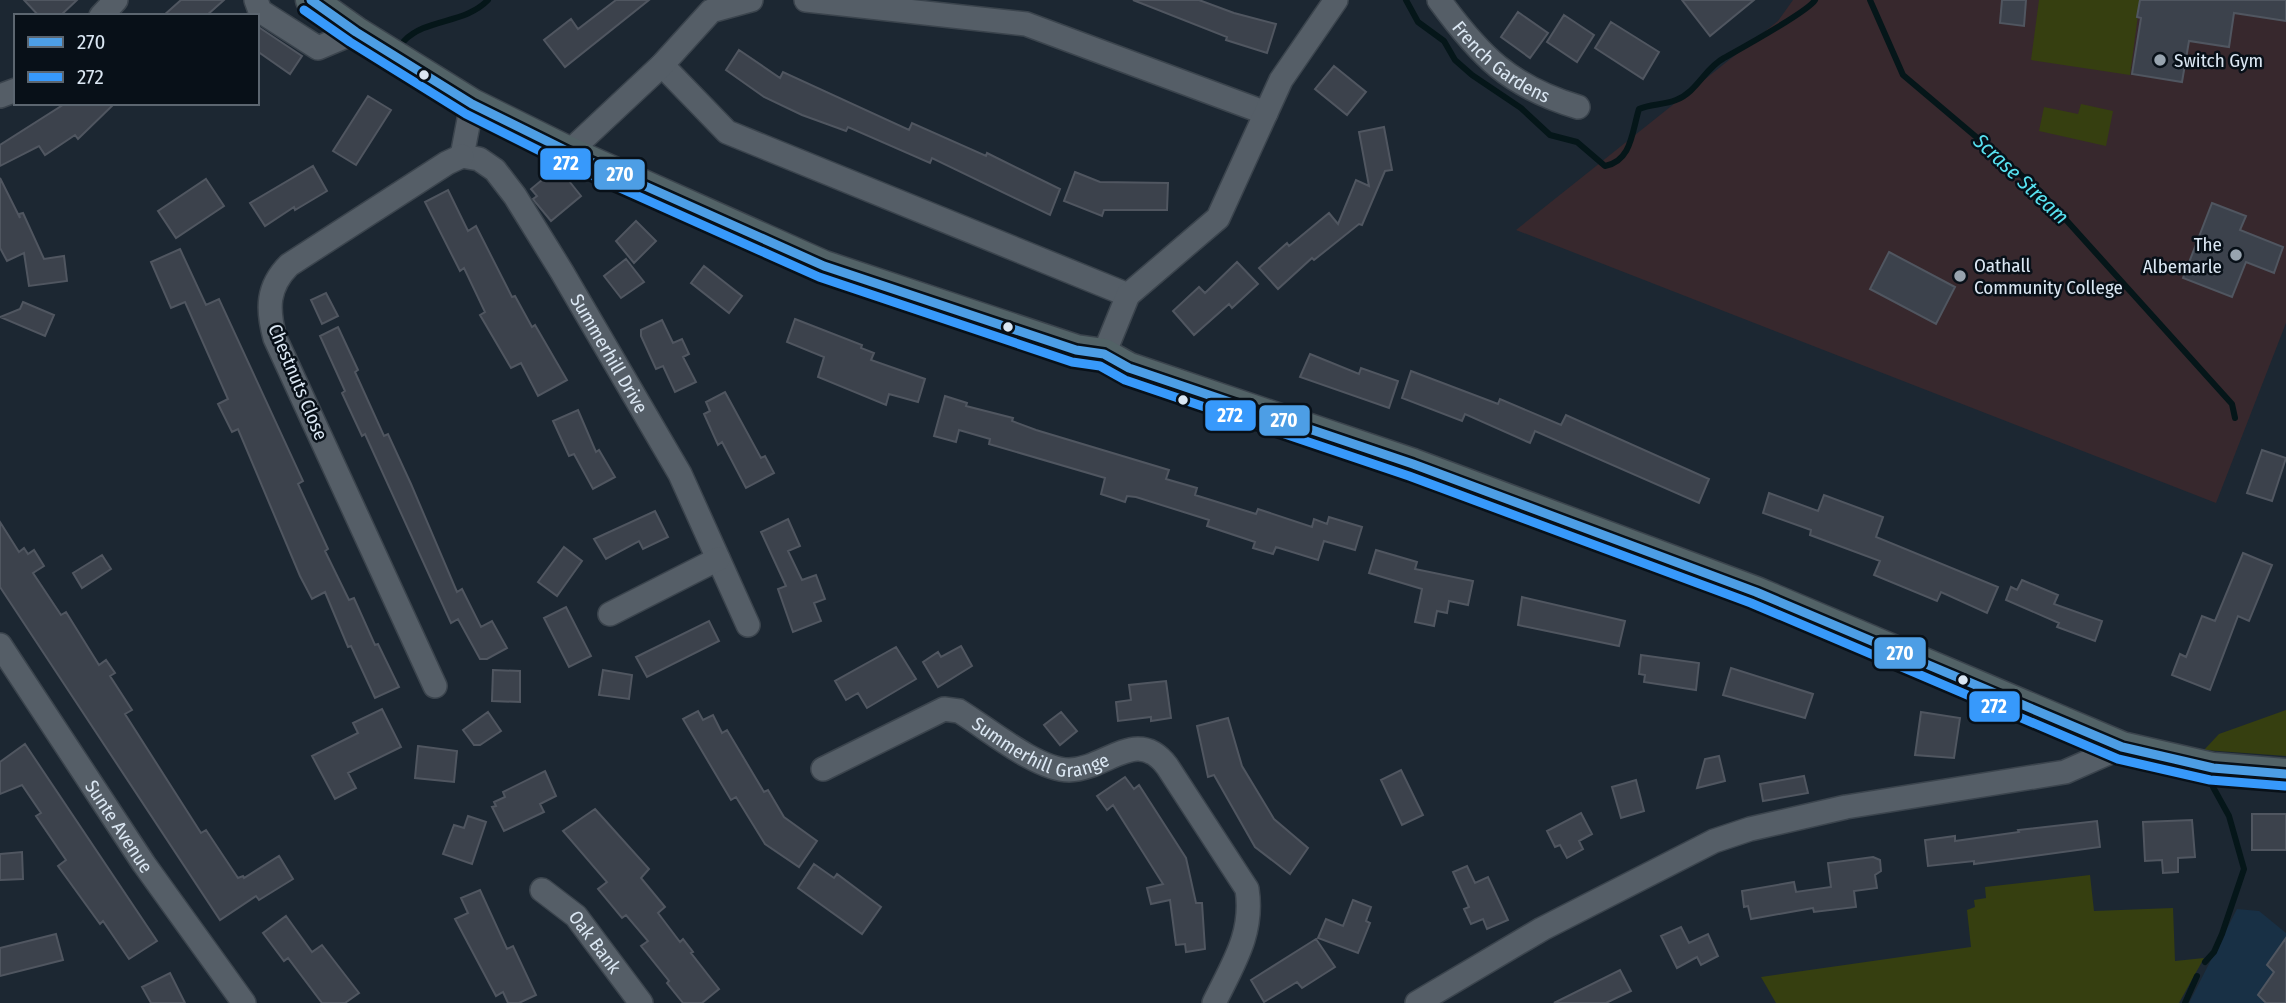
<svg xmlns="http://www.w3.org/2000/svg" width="2286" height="1003" font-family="'Fira Sans Condensed',sans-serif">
<rect width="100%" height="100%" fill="#1c2732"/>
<path fill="#183045" d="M 2237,909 L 2259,911 L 2286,933 L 2286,1003 L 2189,1003 Z"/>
<path fill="#37282d" d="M 1793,0 L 2286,0 L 2286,323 L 2216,503 L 1516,230 L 1778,21 Z"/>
<path fill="#363f10" d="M 2039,0 L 2140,0 L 2130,75 L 2031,60 Z
M 2081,104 L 2113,111 L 2106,146 L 2039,131 L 2044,107 L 2078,114 Z
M 2286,710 L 2286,756 L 2204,750 L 2219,734 Z
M 2090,875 L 2094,911 L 2173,908 L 2175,961 L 2204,958 L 2179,1003 L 1776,1003 L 1761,977 L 1971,947 L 1967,910 L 1975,907 L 1974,900 L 1986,898 L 1985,887 Z"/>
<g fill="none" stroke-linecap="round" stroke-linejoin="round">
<path stroke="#051619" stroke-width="6" d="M 1406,0 L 1418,22 L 1444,41 L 1455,60 L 1472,75 L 1521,108 L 1550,135 L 1577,142 L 1605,166 C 1632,161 1632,131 1639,109 C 1650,104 1664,105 1676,100 C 1697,92 1705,68 1724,58 C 1740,49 1809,11 1815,0
M 1870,0 L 1903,75 L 2040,191 L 2232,404 L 2235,418
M 404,41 C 426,18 465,24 488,0
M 2205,962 L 2214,952 L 2222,934 L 2244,869 L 2229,816 L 2213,787
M 2185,1003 L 2197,976"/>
</g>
<path fill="#3c424c" stroke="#505660" stroke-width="2" d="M 24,0 L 77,0 L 60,16 L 39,16 Z
M 181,0 L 224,0 L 206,16 L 163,16 Z
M 616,0 L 649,0 L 565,67 L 544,40 L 571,19 L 578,29 Z
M 1133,0 L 1199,0 L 1234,13 L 1276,24 L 1267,53 L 1226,40 L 1227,37 Z
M 1682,0 L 1754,0 L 1710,36 Z
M 2002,0 L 2026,0 L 2024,26 L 2000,23 Z
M 2140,0 L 2286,0 L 2286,21 L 2234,13 L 2229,47 L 2189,41 L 2182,82 L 2132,74 L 2141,18 L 2137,17 Z
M 1518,12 L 1548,33 L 1530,58 L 1501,37 Z
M 1564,15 L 1594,35 L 1577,62 L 1547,42 Z
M 1611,22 L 1659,52 L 1643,79 L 1595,48 Z
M 257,26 L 302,56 L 290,74 L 257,51 Z
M 739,50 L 780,78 L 783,72 L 909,130 L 912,123 L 986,156 L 987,153 L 1060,189 L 1050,215 L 932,158 L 930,163 L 848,127 L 846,131 L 802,115 L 764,97 L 726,70 Z
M 1334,66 L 1366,92 L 1347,115 L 1315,89 Z
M 368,96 L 391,110 L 356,165 L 333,151 Z
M 66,103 L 115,103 L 78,139 L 75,135 L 45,155 L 39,146 L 0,166 L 0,145 Z
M 1384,127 L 1392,170 L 1385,171 L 1362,225 L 1359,224 L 1314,260 L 1312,258 L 1278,289 L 1259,268 L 1287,243 L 1289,246 L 1329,213 L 1338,224 L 1356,180 L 1369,186 L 1359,132 Z
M 313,166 L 327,191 L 295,210 L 294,207 L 265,226 L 250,203 Z
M 554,170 L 558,174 L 561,171 L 581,196 L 551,221 L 536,203 L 533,199 L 537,196 L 531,189 Z
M 1075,172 L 1100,182 L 1168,183 L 1167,210 L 1104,210 L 1102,216 L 1064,201 Z
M 0,178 L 20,218 L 19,214 L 23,213 L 44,259 L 64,256 L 67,281 L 29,286 L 24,253 L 7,261 L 0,248 Z
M 206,179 L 224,206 L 176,238 L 158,211 Z
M 448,190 L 468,231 L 476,226 L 512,297 L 515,296 L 532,327 L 535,325 L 567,380 L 538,396 L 521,363 L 511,368 L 480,315 L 485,312 L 464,268 L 460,271 L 425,202 Z
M 2212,203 L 2246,216 L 2240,230 L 2283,247 L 2274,273 L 2246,262 L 2232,297 L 2183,278 Z
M 636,221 L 656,241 L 634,263 L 616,241 Z
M 180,249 L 206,305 L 219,299 L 303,481 L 298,484 L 328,549 L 325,551 L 349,600 L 354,598 L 375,645 L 378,644 L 399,687 L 375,698 L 351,646 L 348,647 L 325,592 L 312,599 L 300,576 L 238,429 L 232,432 L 218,404 L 228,399 L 185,302 L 171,308 L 151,262 Z
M 1889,252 L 1955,287 L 1936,324 L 1870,289 Z
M 626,259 L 644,282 L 621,298 L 604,276 Z
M 1237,262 L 1258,284 L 1232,308 L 1229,304 L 1194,335 L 1173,311 L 1199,287 L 1205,293 Z
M 704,266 L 742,296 L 729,313 L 691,283 Z
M 326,293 L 338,316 L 322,324 L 311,300 Z
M 23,302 L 54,315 L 45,336 L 0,317 L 20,309 Z
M 795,319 L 862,345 L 861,348 L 874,353 L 871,360 L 925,379 L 918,402 L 889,394 L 886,405 L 818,377 L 824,357 L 787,342 Z
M 662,320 L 673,343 L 682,339 L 689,354 L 683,357 L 696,382 L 675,392 L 663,366 L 656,369 L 641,336 L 641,330 Z
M 338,327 L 358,370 L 355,372 L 384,436 L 388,434 L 411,484 L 457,592 L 462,589 L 481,627 L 492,621 L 507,648 L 487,659 L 480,659 L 458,619 L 451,623 L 365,434 L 362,436 L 342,393 L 345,391 L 320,336 Z
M 1310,354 L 1359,374 L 1361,368 L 1398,381 L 1389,408 L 1300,377 Z
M 1411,371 L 1498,404 L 1500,399 L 1561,425 L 1566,415 L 1709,479 L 1699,503 L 1535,431 L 1530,443 L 1465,414 L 1462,421 L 1402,398 Z
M 725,392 L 761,458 L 765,456 L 774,473 L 746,488 L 722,442 L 718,445 L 704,414 L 710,411 L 706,402 Z
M 945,396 L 967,403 L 966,406 L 1013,418 L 1012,421 L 1036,430 L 1169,470 L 1166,479 L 1197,488 L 1195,495 L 1256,514 L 1258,509 L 1312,527 L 1314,519 L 1327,524 L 1329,517 L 1362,527 L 1355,550 L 1324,541 L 1318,560 L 1276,547 L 1273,554 L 1253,548 L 1255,542 L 1207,526 L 1209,520 L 1136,497 L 1127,496 L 1125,502 L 1101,494 L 1105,478 L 989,444 L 990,439 L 959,430 L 956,442 L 934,436 Z
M 578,410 L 596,452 L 599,450 L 615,477 L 593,489 L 574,454 L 569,456 L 553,421 Z
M 2262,450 L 2286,458 L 2272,501 L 2247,493 Z
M 1769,493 L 1818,511 L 1824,495 L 1883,517 L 1876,537 L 1998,587 L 1987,613 L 1941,592 L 1937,601 L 1874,575 L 1880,561 L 1810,535 L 1811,530 L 1763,513 Z
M 655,511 L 668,537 L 643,549 L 639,541 L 606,559 L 594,539 Z
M 788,519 L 800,546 L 788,551 L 802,580 L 816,575 L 825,599 L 814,603 L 821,621 L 793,632 L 778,589 L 786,586 L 761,532 Z
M 0,522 L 19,552 L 24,548 L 28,554 L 34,550 L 44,566 L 33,573 L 61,615 L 66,612 L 99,665 L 106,660 L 115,673 L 110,676 L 132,710 L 125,714 L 201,833 L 206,830 L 238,878 L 243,876 L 244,878 L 279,856 L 293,879 L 259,900 L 256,896 L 220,920 L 0,587 Z
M 564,547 L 582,561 L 557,596 L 538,582 Z
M 1376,550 L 1417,562 L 1415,569 L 1473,581 L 1468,605 L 1449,601 L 1447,613 L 1437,611 L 1434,626 L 1415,622 L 1422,589 L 1369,573 Z
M 2243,553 L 2272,565 L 2249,621 L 2238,616 L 2210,690 L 2172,675 L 2180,654 L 2186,657 L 2202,616 L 2215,621 Z
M 102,555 L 111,569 L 82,588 L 73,573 Z
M 2022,580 L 2058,595 L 2054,604 L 2102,621 L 2095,641 L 2057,627 L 2059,623 L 2006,600 L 2011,587 L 2017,590 Z
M 1522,597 L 1625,621 L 1619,646 L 1518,625 Z
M 566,607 L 591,656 L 569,667 L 544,618 Z
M 709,621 L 719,641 L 647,677 L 636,657 Z
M 961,646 L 972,666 L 938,687 L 923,662 L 938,652 L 941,657 Z
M 896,647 L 916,679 L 867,708 L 858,693 L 846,700 L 835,681 Z
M 1641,655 L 1699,663 L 1696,690 L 1644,682 L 1645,675 L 1639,674 Z
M 1731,668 L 1813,694 L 1805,718 L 1723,695 Z
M 493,670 L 520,671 L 520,702 L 492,701 Z
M 603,670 L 632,675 L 629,699 L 599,695 Z
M 1166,681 L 1171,718 L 1151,721 L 1151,717 L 1118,721 L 1116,702 L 1131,700 L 1129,685 Z
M 382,709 L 401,747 L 348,773 L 356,788 L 335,799 L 312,756 L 358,733 L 353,723 Z
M 698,711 L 703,720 L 713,715 L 722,733 L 727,730 L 764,792 L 768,790 L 784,817 L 817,841 L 799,867 L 765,844 L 736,797 L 731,800 L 683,719 Z
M 488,712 L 501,731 L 480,745 L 474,745 L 463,730 Z
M 1061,712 L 1077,731 L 1060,745 L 1044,725 Z
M 1921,712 L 1960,718 L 1954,758 L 1915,755 Z
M 1228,718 L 1242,766 L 1274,819 L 1308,848 L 1290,874 L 1255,847 L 1214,775 L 1208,777 L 1197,726 Z
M 25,744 L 157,941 L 129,959 L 103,921 L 100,924 L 58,866 L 66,860 L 36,816 L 41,813 L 22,785 L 0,794 L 0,762 Z
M 418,746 L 457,751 L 454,782 L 415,778 Z
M 1719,756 L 1725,781 L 1697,788 L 1705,759 Z
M 1401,770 L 1423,815 L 1402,825 L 1381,780 Z
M 545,771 L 556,796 L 540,804 L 544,812 L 504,831 L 492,807 L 496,806 L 494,802 L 505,797 L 503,792 Z
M 1804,776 L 1808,793 L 1763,801 L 1760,784 Z
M 1125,777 L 1134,789 L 1139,785 L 1186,858 L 1196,903 L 1202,903 L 1205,949 L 1186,952 L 1185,944 L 1176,945 L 1170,900 L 1151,904 L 1147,888 L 1163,884 L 1113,805 L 1107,810 L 1097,796 Z
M 1636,780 L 1644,811 L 1621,818 L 1612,787 Z
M 595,809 L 649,869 L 641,878 L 665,907 L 658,913 L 680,942 L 683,939 L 693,952 L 691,953 L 719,989 L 702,1003 L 683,1003 L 667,983 L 669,981 L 641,946 L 648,941 L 626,915 L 622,918 L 598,889 L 607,882 L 563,831 Z
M 1581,813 L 1592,834 L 1579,841 L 1583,849 L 1567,858 L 1560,845 L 1555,847 L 1547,831 Z
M 2252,814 L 2286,814 L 2286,850 L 2252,850 Z
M 468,816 L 486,822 L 472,864 L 443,854 L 454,825 L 464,828 Z
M 2192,820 L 2195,857 L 2178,858 L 2178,872 L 2163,873 L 2162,860 L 2145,861 L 2143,822 Z
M 2097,821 L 2100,847 L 1974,864 L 1974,861 L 1928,866 L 1925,840 L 1955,836 L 1955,841 L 2019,832 L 2018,830 Z
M 22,852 L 23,879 L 0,880 L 0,854 Z
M 1873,857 L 1880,860 L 1881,871 L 1875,875 L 1877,888 L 1854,891 L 1856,907 L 1814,912 L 1813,908 L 1751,919 L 1748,906 L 1744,907 L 1742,891 L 1794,882 L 1796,892 L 1831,887 L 1828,863 Z
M 814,864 L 834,878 L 837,874 L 881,907 L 862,934 L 798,888 Z
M 1467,866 L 1475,883 L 1488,877 L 1508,920 L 1487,929 L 1483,919 L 1471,924 L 1464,909 L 1469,907 L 1453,872 Z
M 480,890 L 507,949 L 513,946 L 536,995 L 519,1003 L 508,1003 L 503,992 L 496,996 L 455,919 L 468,913 L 461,898 Z
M 1353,900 L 1371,907 L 1366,921 L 1370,923 L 1358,953 L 1318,938 L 1326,919 L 1343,926 Z
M 286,916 L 312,952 L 322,945 L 359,993 L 345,1003 L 322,1003 L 288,958 L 284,961 L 263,933 Z
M 1681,927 L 1689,943 L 1708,934 L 1718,956 L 1701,965 L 1697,957 L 1677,968 L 1661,936 Z
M 56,934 L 63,960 L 0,976 L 0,948 Z
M 2286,938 L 2286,1003 L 2266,1003 L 2258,995 L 2274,972 L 2267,965 Z
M 1316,939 L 1335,967 L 1302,988 L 1297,982 L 1264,1002 L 1251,980 Z
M 1620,970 L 1631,991 L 1606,1003 L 1554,1003 Z
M 170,973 L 185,1003 L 151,1003 L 142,987 Z"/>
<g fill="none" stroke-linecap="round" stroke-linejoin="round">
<defs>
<g id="minor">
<path d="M 256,0 L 260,11 L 318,48 L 356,32"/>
<path d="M 806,0 L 1026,24 L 1266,113"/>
<path id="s1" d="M 1439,0 C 1480,56 1509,86 1578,107"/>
<path d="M 101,16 L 116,0"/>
<path d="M 662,65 L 727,132 L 1128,295"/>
<path d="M 0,96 L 16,90"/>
<path id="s2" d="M 472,104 L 462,156 L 479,159 L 495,170 L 515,196 L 562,272 L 680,474 L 748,625"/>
<path d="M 569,152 L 662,65 L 711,11 L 751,0"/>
<path d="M 1104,354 L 1128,295 L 1218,218 L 1281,80 L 1336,0"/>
<path d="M 610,614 L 718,559"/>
<path id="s3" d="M 0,645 L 144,864 L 244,1003"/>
<path d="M 435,686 L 275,338 C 267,309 267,287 289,265 L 447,163 L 462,156"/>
<path id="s4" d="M 823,769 L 944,709 L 959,711 C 987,728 1037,770 1069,770 C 1107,769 1137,726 1167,766 L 1247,889 C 1254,933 1233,964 1214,1003"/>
<path id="s5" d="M 542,890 L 576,916 L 641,1003"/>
<path d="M 1417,1003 L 1542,929 L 1714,841 L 1750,829 L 1846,807 L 2065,772 L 2122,747"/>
</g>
<path id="major" d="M 311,0 L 356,32 L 472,104 L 569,152 L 824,266 L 1076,350 L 1104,354 L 1129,368 L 1413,464 L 1756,592 L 2122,747 L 2213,768 L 2286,774"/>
</defs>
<use href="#minor" stroke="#3b444d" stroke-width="26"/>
<use href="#major" stroke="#3b444d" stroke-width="33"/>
<use href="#minor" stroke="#555e67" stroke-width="23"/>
<use href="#major" stroke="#526266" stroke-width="30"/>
<defs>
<path id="bus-1" d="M 311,0 L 356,32 L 472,104 L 569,152 L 824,266 L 1076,350 L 1104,354 L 1129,368 L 1413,464 L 1756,592 L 2122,747 L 2213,768 L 2286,774"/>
<path id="bus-2" d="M 304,10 L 350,42 L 466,114 L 564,163 L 819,277 L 1072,362 L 1100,366 L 1125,380 L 1409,476 L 1751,603 L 2118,759 L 2210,780 L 2285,786"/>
</defs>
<use href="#bus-1" stroke="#081018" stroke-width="14"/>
<use href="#bus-2" stroke="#081018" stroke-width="14"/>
<use href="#bus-1" stroke="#4d9ee5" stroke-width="9"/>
<use href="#bus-2" stroke="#3799fb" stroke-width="9"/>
</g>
<g fill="#98a4af" stroke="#081018" stroke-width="2.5">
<circle cx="2160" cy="60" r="7"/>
<circle cx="2236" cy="255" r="7"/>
<circle cx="1960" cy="276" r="7"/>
</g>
<g fill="#dbe7f3" stroke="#081018" stroke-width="2.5">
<circle cx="424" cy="75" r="6"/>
<circle cx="1008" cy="327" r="6"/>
<circle cx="1183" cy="400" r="6"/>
<circle cx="1963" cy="680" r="6"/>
</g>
<g text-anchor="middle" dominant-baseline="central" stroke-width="5" stroke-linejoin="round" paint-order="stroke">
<g font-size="19" fill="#dbe7f3" stroke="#081018">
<text stroke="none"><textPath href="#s1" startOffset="89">French Gardens</textPath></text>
<text stroke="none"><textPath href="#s2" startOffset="306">Summerhill Drive</textPath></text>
<text transform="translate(298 382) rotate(67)">Chestnuts Close</text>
<text stroke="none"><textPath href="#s4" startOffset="243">Summerhill Grange</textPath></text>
<text stroke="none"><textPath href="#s3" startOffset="217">Sunte Avenue</textPath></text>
<text stroke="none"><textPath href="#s5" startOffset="75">Oak Bank</textPath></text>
</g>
<g font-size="19" fill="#dbe7f3" stroke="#081018" text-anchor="start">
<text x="2174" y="60">Switch Gym</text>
<text x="2222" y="244" text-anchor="end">The<tspan x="2222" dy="22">Albemarle</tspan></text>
<text x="1974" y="265">Oathall<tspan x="1974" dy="22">Community College</tspan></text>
</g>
<g font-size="21" font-style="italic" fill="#58e2f1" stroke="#081018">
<text transform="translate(2021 179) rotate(43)">Scrase Stream</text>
</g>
</g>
<g stroke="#081018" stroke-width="2.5">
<rect x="539" y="147" width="53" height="34" rx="7" fill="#3799fb"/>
<rect x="593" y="158" width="53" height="33" rx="7" fill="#4d9ee5"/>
<rect x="1204" y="399" width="53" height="33" rx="7" fill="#3799fb"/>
<rect x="1258" y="404" width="53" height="33" rx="7" fill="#4d9ee5"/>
<rect x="1873" y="636" width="54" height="34" rx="7" fill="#4d9ee5"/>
<rect x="1968" y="690" width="53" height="33" rx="7" fill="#3799fb"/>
</g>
<g font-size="19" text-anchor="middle" font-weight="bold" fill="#fff">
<text x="566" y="170">272</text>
<text x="620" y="181">270</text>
<text x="1230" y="422">272</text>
<text x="1284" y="427">270</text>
<text x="1900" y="660">270</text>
<text x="1994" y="713">272</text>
</g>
<rect x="14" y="14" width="245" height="91" fill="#081018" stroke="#5c6670" stroke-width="2"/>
<rect x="28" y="37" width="35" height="10" fill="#4d9ee5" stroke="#5c6670" stroke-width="2"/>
<text x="77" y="49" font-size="21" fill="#dbe7f3">270</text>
<rect x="28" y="72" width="35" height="10" fill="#3799fb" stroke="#5c6670" stroke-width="2"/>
<text x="77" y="84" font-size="21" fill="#dbe7f3">272</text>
</svg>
